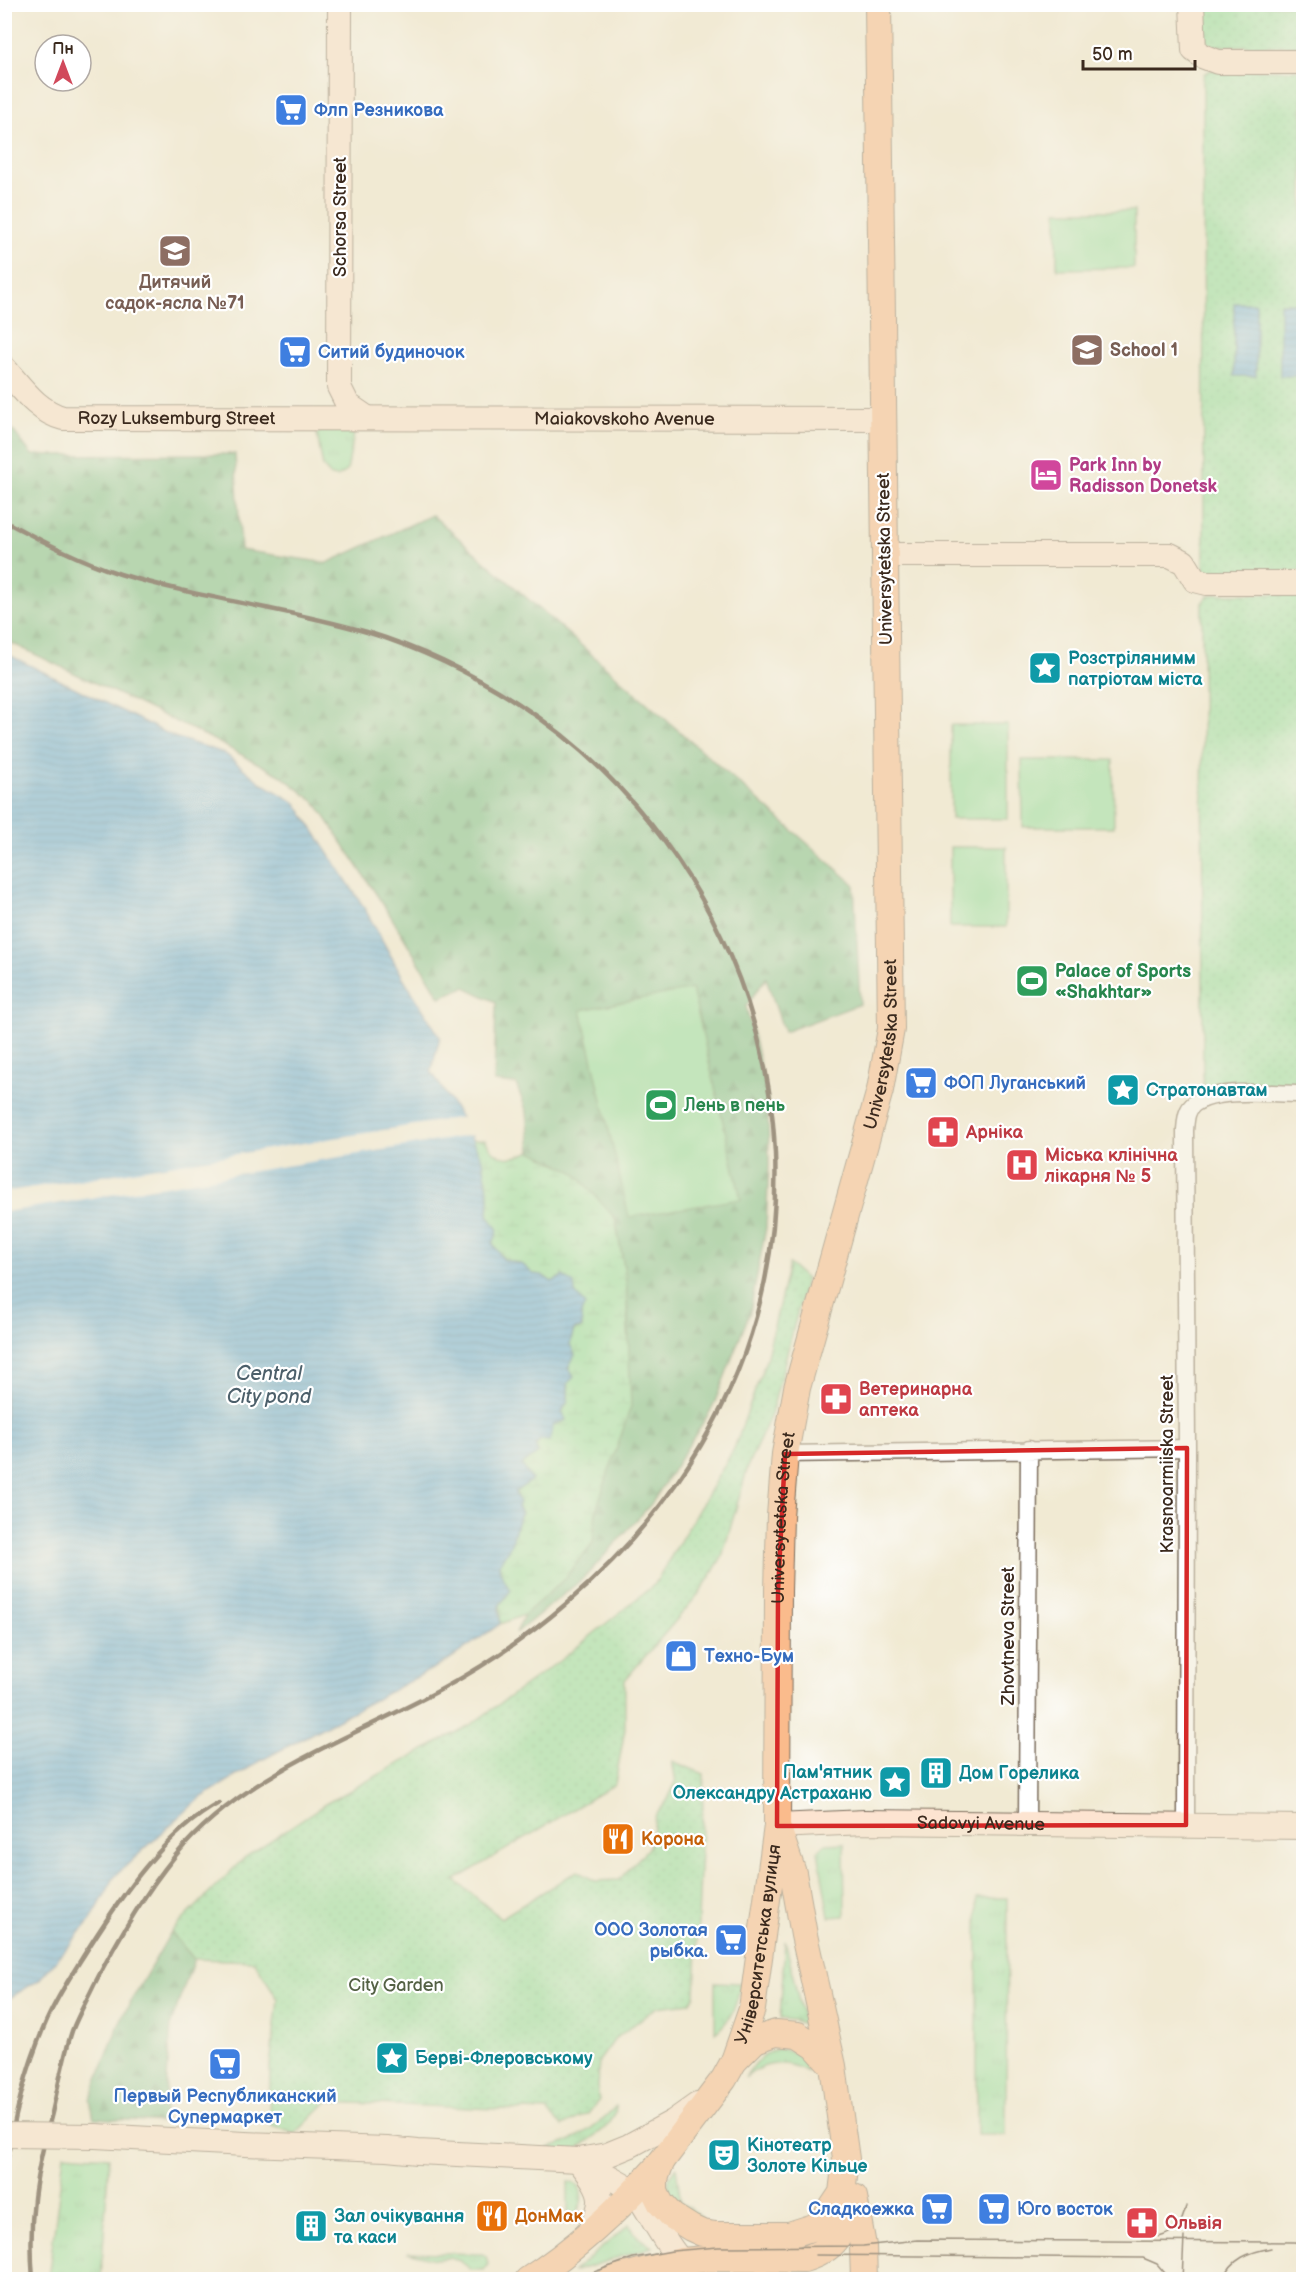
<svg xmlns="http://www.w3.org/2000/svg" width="1308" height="2284" font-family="'Balsamiq Sans',sans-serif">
<defs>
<pattern id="grass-tufts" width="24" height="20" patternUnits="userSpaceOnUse" patternTransform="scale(1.5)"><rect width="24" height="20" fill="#8fe09f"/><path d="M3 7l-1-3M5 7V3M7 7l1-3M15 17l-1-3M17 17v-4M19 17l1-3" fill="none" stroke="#7cc088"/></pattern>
<pattern id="forest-firs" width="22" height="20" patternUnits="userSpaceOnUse" patternTransform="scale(1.5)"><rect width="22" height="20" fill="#73be86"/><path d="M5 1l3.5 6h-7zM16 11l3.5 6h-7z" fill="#609b6d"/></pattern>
<pattern id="wetland-marsh" width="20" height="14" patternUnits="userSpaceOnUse" patternTransform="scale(1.5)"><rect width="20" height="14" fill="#8fe09f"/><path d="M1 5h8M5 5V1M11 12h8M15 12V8" fill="none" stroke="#7cc088"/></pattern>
<pattern id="park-dots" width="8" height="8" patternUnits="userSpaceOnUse" patternTransform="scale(1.5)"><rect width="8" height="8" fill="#8fe09f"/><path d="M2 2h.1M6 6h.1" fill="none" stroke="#7cc088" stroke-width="1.8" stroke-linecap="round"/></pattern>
<pattern id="water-rules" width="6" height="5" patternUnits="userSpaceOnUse" patternTransform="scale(1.5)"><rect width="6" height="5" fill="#66afdd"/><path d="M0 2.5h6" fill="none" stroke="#558fb3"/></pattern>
</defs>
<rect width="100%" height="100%" fill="#fff"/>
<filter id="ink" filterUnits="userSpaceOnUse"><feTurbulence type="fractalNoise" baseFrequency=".0167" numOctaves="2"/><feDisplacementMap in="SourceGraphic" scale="12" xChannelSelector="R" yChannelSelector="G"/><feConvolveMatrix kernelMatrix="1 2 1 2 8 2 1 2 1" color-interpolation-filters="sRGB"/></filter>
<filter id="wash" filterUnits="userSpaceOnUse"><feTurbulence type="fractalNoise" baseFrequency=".008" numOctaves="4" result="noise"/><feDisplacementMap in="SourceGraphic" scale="24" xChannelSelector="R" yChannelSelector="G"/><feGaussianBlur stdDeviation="1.35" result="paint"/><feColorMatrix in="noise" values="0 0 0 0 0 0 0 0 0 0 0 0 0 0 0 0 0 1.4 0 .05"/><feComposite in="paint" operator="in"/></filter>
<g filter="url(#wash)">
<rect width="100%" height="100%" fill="#f1ead3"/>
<path fill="url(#grass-tufts)" stroke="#65855e" stroke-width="1.5" d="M 323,429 L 347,429 L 354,434 L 347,471 L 337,477 L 331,476 L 323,467 L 317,434 Z
M 844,1843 L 845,1916 L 829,1917 L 818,1851 L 825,1844 Z
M 977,1898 L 1007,1898 L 1006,2135 L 977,2135 Z
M 785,1940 L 804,2024 L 793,2020 L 780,2019 Z
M 715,1982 L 740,1983 C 738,2004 731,2021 715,2033 Z
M 777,2049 C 795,2050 803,2055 808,2072 C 786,2060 764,2061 745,2078 C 754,2065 761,2054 777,2049 Z
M 616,2106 C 616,2129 585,2139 573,2154 L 548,2148 C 574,2143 597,2126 616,2106 Z
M 64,2154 L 109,2157 L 101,2279 L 48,2279 Z
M 676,2167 L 681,2203 L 699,2214 L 703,2222 C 680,2213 654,2192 676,2167 Z
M 568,2182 L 574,2183 L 579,2186 C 585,2200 580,2213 568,2222 Z
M 629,2225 L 638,2237 L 652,2247 L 572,2272 Z
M 408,2252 L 482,2254 L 486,2256 L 488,2264 L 484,2270 L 472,2270 L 460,2261 L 449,2258 L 435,2259 Z"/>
<path fill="url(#forest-firs)" stroke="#577452" stroke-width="1.5" d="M 4,419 L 32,455 L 235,454 L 241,550 L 327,563 L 432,515 L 854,884 L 860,1004 L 784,1032 L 766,978 L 746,1006 L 768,1098 L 769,1165 L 766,1228 L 750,1312 L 713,1407 L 652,1503 L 585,1577 L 516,1633 L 524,1615 L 563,1580 L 593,1543 L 596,1510 L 611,1461 L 629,1334 L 626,1278 L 615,1218 L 574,1172 L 531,1151 L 527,1112 L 516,1084 L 494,1082 L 496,1002 L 465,987 L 440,997 L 390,915 L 316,803 L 280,775 L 208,737 L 5,640 Z
M 171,1932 L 194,1959 L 171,2024 L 164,2122 L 94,2118 L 90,2100 L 113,2039 L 124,2013 Z"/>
<path fill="url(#wetland-marsh)" stroke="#65855e" stroke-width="1.5" d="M 472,1140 L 485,1140 C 497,1161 510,1161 531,1151 L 574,1172 L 615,1218 L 626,1278 L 631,1406 L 596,1510 L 593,1543 L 563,1580 L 524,1615 L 500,1624 L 500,1560 L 512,1539 L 516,1520 L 522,1512 L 517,1507 L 515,1492 L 522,1465 L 538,1453 L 535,1446 L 562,1412 L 568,1400 L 570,1344 L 574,1329 L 582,1328 L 581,1313 L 552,1282 L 542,1275 L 533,1274 L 523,1265 L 503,1259 L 493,1244 L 488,1215 L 489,1196 Z"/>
<path fill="url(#park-dots)" stroke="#65855e" stroke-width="1.5" d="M 1203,5 L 1303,5 L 1303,46 L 1213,46 C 1198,39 1203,19 1203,5 Z
M 1211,70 L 1303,70 L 1303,572 L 1209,572 L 1204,569 L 1203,81 L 1204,74 Z
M 1216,594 L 1303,594 L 1303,1086 L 1203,1085 L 1202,603 L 1208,596 Z
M 789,1264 L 806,1279 L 771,1415 L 749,1463 L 722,1557 L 701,1591 L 625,1680 L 625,1729 L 615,1784 L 455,1880 L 501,1918 L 577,1871 L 595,1881 L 619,1880 L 649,1847 L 655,1816 L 667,1801 L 676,1782 L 672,1761 L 704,1774 L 695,1996 L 690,2003 L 657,2007 L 615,2039 L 599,2061 L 597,2087 L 599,2100 L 588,2114 L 562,2126 L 547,2111 L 327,2102 L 295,2134 L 269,2124 L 270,2066 L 278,1999 L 254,1961 L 194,1959 L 171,1932 L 244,1858 L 325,1804 L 470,1725 L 562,1659 L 655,1584 L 734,1449 L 766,1360 Z"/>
<path fill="#8fe09f" stroke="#65855e" stroke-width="1.5" d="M 1057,211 L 1134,211 L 1134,268 L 1057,269 Z
M 951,725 L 1008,725 L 1008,819 L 951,819 Z
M 1022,760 L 1113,760 L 1114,827 L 1023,827 Z
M 950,847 L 1006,847 L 1006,927 L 950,927 Z
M 692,989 L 741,1199 L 629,1217 L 581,1010 Z"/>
<path fill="url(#water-rules)" stroke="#506c7e" stroke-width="1.5" d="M 1234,303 L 1256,303 L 1256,376 L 1234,376 Z
M 1280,303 L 1302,303 L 1302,376 L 1280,376 Z
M 5,653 L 174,737 L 224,753 L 260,782 L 296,803 L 363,906 L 404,979 L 440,1037 L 431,1071 L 469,1130 L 472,1140 L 483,1161 L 489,1196 L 488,1215 L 498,1230 L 493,1244 L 503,1259 L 523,1265 L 533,1274 L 542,1275 L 552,1282 L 563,1276 L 574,1284 L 575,1293 L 585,1305 L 581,1313 L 582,1328 L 574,1329 L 570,1344 L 575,1355 L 568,1368 L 574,1377 L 568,1383 L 568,1400 L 562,1412 L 566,1420 L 553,1425 L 550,1441 L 540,1440 L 535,1446 L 538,1453 L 522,1465 L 532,1480 L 515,1492 L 519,1502 L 517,1507 L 522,1512 C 516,1521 516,1528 513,1539 C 503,1567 489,1559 511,1590 L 499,1606 L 500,1624 L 447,1661 L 262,1760 L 199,1799 L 115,1876 L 91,1920 L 39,1980 L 5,2001 Z"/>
<path fill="#f1ead3" d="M 464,1117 L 473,1135 L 5,1212 L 5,1192 Z"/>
</g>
<g filter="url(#ink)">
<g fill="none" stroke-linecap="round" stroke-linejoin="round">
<defs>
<path id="street" d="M 785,1454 L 1187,1448
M 1027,1824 L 1029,1449
M 1186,1825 L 1187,1448 L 1185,1130 C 1186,1120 1186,1110 1194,1104 C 1217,1087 1275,1094 1304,1094"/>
<g id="secondary">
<path d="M 340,4 L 339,387 L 348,405 L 367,418"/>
<path d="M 1192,4 L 1194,50 L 1202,56 L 1218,62 L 1304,62"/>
<path id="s1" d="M 4,368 C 22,388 37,411 63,418 L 883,419"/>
<path d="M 885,555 L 1170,555 L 1184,562 L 1195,580 L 1207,583 L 1304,583"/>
<path id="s2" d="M 777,1826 L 865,1822 L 1304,1827"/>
<path d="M 95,2136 L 245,2144 L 387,2149 L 418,2152 L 579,2160 L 607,2155 L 629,2146 L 673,2122 L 697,2105"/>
<path d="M 579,2160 L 635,2191 L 650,2201"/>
<path d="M 582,2165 C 605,2193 605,2203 588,2234"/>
<path d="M 635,2191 C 651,2214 663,2241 681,2261"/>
</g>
<g id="primary">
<path d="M 779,1832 L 793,1873 L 804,1935 L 833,2066 L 846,2159 L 842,2193 L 824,2220 L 814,2227 L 789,2235 L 716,2235 L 702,2233 L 691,2228 L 672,2216 L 661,2204 L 655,2192 L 655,2179 L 661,2162 L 724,2079 L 734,2061 L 755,2040 L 776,2033 L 798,2035 L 815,2046 L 833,2066"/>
<path id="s3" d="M 734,2061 L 752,2009 L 777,1826 L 778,1591 L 780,1516 L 785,1454 L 797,1388 L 880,1090 L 891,1029 L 878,4"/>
<path d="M 854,2197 L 863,2246 L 864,2280"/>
<path d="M 528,2280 C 578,2248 622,2206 661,2163"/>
<path d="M 610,2280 L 681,2261 L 718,2258 L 804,2259 C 842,2247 846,2229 846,2192"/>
</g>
</defs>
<use href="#street" stroke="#7b6d5d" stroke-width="19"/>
<use href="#secondary" stroke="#7b6d5d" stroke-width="26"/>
<use href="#primary" stroke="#7b6d5d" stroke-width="28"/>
<use href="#street" stroke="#fff" stroke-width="16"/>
<use href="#secondary" stroke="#fde4d1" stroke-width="24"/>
<use href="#primary" stroke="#fabb8c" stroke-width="26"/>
<path stroke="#3b2a1e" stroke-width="1.5" d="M 1159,2237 C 1177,2232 1182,2224 1186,2206
M 815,2255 L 1143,2258 L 1157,2264 L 1171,2280
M 572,2280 L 633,2258 L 672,2251 L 718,2247 L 863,2246 L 917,2240 L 1294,2242 L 1304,2244
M 1182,2280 L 1184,2237
M 1223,2280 C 1231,2258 1250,2252 1271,2248"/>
<path stroke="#3b2a1e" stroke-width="4.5" d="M 4,521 C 42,541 80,561 120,574 C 201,599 286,608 367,632 C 419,648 471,673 516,702 C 723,835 826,1097 751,1334 C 718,1439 650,1532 567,1603 C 529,1636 486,1665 442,1689 C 350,1739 244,1773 175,1856 C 143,1895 117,1940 94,1985 C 87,2000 78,2015 72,2031 C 63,2058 58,2088 51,2117 C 35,2176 28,2218 33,2280
M 4,2180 C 12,2125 24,2072 46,2022 C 57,1996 74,1971 89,1947 C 122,1895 164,1833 219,1803"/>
<defs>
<path id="secondary-bridge" d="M 4,2135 L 95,2136"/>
</defs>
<use href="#secondary-bridge" stroke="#7b6d5d" stroke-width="26" stroke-linecap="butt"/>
<use href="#secondary-bridge" stroke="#fde4d1" stroke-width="24"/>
</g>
</g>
<path d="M0 0H1308V2284H0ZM 1187,1448 L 1186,1825 L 777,1826 L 778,1591 L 785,1454 Z" fill="#f1ead3" fill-opacity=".55" fill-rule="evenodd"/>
<path fill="none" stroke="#d62828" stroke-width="4.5" stroke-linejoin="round" d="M 1187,1448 L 1186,1825 L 777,1826 L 778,1591 L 785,1454 Z"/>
<defs>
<symbol id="supermarket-square" viewBox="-11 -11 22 22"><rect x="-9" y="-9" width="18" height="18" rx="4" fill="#3f7fe0" stroke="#fff"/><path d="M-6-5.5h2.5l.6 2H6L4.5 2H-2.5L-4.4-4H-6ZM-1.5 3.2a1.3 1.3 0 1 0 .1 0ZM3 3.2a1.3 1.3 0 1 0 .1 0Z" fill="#fff"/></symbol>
<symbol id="school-square" viewBox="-11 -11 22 22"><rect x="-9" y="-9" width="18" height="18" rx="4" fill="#8d6e63" stroke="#fff"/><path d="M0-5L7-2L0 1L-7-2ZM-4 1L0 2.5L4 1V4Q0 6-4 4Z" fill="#fff"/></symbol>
<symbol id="hotel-square" viewBox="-11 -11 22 22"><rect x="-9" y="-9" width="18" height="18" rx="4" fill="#d1479c" stroke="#fff"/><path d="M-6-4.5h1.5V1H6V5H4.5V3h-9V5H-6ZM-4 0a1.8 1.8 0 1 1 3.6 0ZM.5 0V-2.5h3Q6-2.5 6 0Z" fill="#fff"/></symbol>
<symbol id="sight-square" viewBox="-11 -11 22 22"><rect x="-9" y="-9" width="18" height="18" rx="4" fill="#0f9aa8" stroke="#fff"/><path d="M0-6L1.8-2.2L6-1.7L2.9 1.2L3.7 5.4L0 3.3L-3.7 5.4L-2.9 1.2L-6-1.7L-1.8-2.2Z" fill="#fff"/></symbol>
<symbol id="stadium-square" viewBox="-11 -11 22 22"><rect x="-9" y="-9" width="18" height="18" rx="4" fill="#2e9e5b" stroke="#fff"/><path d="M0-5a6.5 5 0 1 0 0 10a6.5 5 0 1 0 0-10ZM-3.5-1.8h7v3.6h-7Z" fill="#fff"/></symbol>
<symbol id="pharmacy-square" viewBox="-11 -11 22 22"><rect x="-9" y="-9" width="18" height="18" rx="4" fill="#e0444e" stroke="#fff"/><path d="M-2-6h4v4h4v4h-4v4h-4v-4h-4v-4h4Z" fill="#fff"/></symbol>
<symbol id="hospital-square" viewBox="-11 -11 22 22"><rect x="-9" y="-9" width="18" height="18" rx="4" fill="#e0444e" stroke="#fff"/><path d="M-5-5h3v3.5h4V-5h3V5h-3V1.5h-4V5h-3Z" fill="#fff"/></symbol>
<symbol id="shop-square" viewBox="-11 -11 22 22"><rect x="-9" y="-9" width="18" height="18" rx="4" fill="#3f7fe0" stroke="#fff"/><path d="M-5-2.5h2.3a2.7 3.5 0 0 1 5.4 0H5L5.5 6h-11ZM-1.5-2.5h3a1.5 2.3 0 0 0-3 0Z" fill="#fff"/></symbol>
<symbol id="building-square" viewBox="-11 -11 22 22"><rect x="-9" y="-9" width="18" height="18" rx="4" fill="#0f9aa8" stroke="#fff"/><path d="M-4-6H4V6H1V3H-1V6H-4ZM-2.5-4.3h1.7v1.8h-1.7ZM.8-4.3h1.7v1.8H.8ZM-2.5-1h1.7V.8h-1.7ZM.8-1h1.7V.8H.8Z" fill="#fff"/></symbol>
<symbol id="restaurant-square" viewBox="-11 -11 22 22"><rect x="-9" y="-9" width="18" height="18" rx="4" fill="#e8710a" stroke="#fff"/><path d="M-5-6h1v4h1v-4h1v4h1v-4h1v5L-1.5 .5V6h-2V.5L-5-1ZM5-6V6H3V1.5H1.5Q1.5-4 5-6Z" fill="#fff"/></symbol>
<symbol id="theatre-square" viewBox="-11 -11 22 22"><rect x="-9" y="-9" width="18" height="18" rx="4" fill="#0f9aa8" stroke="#fff"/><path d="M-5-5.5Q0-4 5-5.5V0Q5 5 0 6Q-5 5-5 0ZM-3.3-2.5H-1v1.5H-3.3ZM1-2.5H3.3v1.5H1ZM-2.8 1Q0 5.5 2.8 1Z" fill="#fff"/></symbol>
</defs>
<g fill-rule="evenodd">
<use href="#supermarket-square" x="272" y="91" width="38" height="38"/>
<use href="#school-square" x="156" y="232" width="38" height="38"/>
<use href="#school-square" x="1068" y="331" width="38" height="38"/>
<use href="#supermarket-square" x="276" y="333" width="38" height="38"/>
<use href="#hotel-square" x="1027" y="456" width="38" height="38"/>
<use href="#sight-square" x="1026" y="649" width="38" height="38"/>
<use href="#stadium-square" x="1013" y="962" width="38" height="38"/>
<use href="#supermarket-square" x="902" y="1064" width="38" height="38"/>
<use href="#sight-square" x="1104" y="1071" width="38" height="38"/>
<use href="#stadium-square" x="642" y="1086" width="38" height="38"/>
<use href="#pharmacy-square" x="924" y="1113" width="38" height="38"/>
<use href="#hospital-square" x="1003" y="1146" width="38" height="38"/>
<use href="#pharmacy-square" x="817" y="1380" width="38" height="38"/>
<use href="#shop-square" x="662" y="1637" width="38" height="38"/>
<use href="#building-square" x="917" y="1754" width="38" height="38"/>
<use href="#sight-square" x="876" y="1763" width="38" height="38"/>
<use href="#restaurant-square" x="599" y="1820" width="38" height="38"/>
<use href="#supermarket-square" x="712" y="1921" width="38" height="38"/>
<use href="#sight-square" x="373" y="2039" width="38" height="38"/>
<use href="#supermarket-square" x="206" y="2045" width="38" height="38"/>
<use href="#theatre-square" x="705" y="2136" width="38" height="38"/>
<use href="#supermarket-square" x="918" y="2190" width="38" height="38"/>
<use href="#supermarket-square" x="975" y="2190" width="38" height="38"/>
<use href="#restaurant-square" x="473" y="2197" width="38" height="38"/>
<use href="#pharmacy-square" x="1123" y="2204" width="38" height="38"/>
<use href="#building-square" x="292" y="2207" width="38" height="38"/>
</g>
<g text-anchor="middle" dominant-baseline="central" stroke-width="4.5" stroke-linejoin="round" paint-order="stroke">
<g font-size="18" font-weight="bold" fill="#366cbe" stroke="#fff" text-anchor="start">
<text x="314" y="110">Флп Резникова</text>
<text x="318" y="352">Ситий будиночок</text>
<text x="944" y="1083">ФОП Луганський</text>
<text x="704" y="1656">Техно-Бум</text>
<text x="708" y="1930" text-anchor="end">ООО Золотая<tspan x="708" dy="21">рыбка.</tspan></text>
<text x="225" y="2096" text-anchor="middle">Первый Республиканский<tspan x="225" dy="21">Супермаркет</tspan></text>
<text x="914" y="2209" text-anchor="end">Сладкоежка</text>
<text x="1017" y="2209">Юго восток</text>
</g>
<g font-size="18" fill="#3b2a1e" stroke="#fff">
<text transform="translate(340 217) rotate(-90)">Schorsa Street</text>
<text stroke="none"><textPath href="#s1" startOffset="192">Rozy Luksemburg Street</textPath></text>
<text stroke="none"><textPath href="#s1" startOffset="640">Maiakovskoho Avenue</textPath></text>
<text transform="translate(885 559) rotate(-91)">Universytetska Street</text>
<text stroke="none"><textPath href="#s3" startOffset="1034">Universytetska Street</textPath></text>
<text transform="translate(1167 1464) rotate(-90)">Krasnoarmiiska Street</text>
<text stroke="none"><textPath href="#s3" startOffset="548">Universytetska Street</textPath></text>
<text transform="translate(1008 1636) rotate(-90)">Zhovtneva Street</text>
<text stroke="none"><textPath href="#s2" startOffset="204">Sadovyi Avenue</textPath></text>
<text stroke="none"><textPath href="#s3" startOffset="120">Університетська вулиця</textPath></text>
</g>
<g font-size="18" font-weight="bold" fill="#785e54" stroke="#fff">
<text x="175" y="282">Дитячий<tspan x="175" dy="21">садок-ясла №71</tspan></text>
<text x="1110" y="350" text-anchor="start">School 1</text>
</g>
<g font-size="18" font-weight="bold" fill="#b23c85" stroke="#fff" text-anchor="start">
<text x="1069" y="465">Park Inn by<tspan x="1069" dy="21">Radisson Donetsk</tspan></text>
</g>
<g font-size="18" font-weight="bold" fill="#0d838f" stroke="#fff" text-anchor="start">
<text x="1068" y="658">Розстрілянимм<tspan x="1068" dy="21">патріотам міста</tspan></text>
<text x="1146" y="1090">Стратонавтам</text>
<text x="872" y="1772" text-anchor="end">Пам'ятник<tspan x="872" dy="21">Олександру Астраханю</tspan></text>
<text x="959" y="1773">Дом Горелика</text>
<text x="415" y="2058">Берві-Флеровському</text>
<text x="747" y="2145">Кінотеатр<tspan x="747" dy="21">Золоте Кільце</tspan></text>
<text x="334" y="2216">Зал очікування<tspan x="334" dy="21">та каси</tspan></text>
</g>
<g font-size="18" font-weight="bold" fill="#27864d" stroke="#fff" text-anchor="start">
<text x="1055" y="971">Palace of Sports<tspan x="1055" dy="21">«Shakhtar»</tspan></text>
<text x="684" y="1105">Лень в пень</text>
</g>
<g font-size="18" font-weight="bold" fill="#be3a42" stroke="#fff" text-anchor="start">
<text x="966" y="1132">Арніка</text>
<text x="1045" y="1155">Міська клінічна<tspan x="1045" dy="21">лікарня № 5</tspan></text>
<text x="859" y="1389">Ветеринарна<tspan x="859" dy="21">аптека</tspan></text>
<text x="1165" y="2223">Ольвія</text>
</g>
<g font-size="18" font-weight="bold" fill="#c56008" stroke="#fff" text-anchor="start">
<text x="641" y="1839">Корона</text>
<text x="515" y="2216">ДонМак</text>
</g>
<g font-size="18" fill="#546145" stroke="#fff">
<text x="396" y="1985">City Garden</text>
</g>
<g font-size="20" font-style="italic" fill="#4c5f6a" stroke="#fff">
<text x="269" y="1374">Central<tspan x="269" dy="23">City pond</tspan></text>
</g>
</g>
<rect width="1308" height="2284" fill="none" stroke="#fff" stroke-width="24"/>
<g transform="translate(63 63)"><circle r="28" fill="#ffffff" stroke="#b1aaa5" stroke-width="1.5"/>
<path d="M0-4.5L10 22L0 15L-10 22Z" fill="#d1495b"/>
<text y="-9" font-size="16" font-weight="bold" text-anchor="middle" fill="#3b2a1e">Пн</text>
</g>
<path d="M1083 60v9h112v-9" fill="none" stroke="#3b2a1e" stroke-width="3"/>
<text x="1092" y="60" font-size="18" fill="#3b2a1e" stroke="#ffffff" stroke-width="4.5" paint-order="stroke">50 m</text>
</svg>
